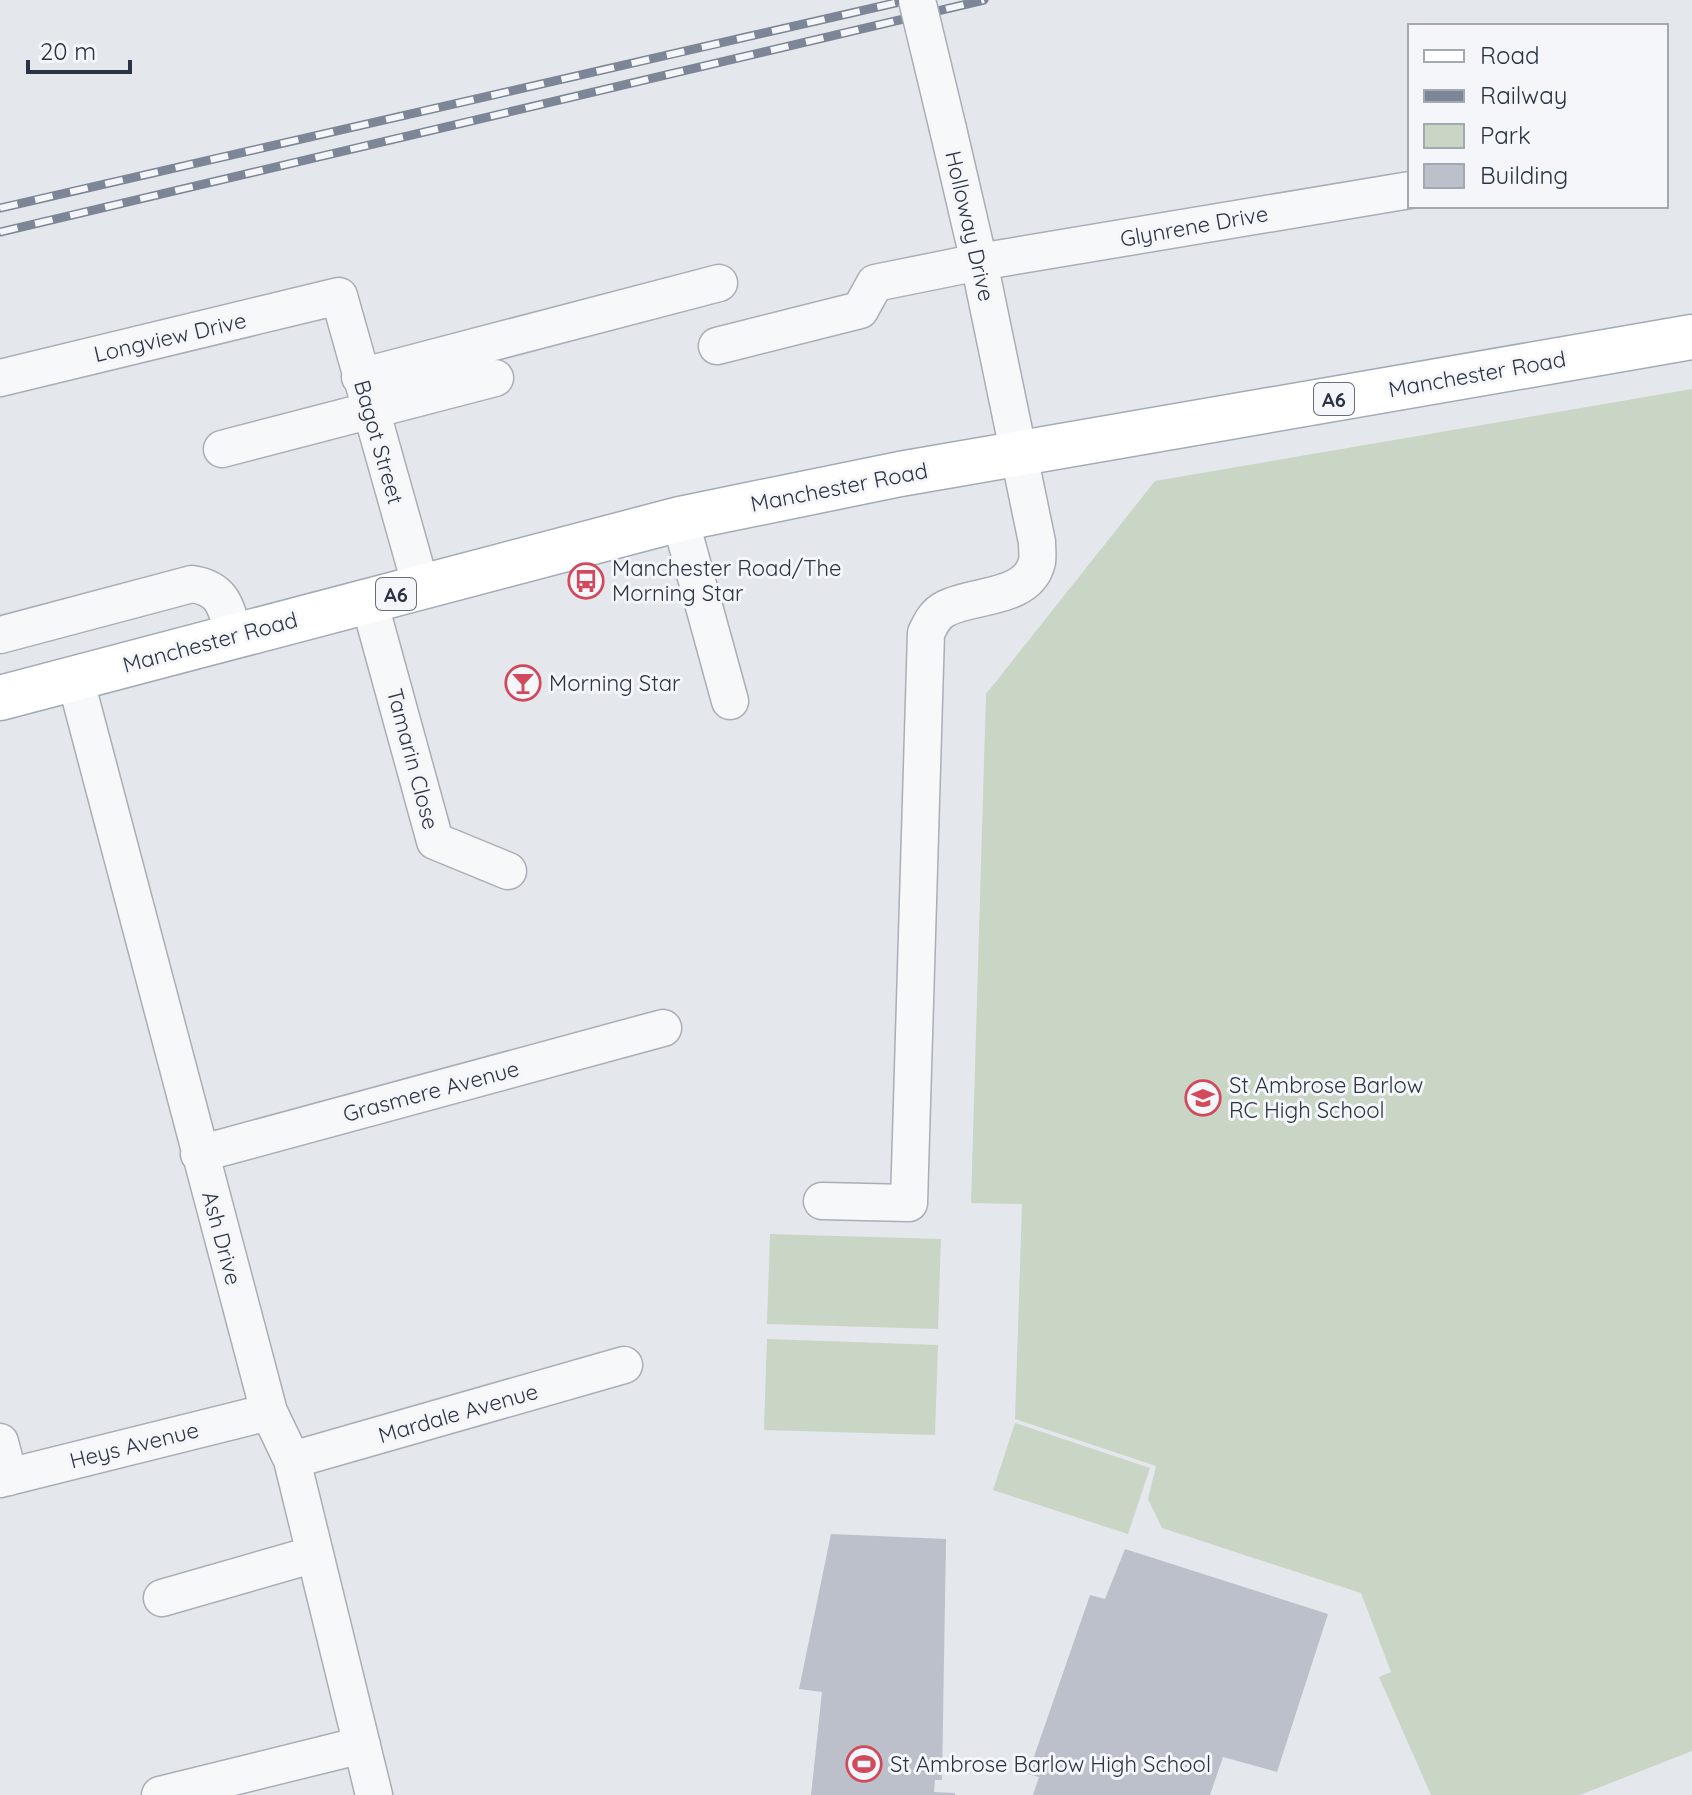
<svg xmlns="http://www.w3.org/2000/svg" width="1692" height="1795" font-family="Quicksand,sans-serif">
<rect width="100%" height="100%" fill="#e4e7ec"/>
<path fill="#c9d6c5" d="M 1692,389 L 1692,1751 L 1580,1795 L 1431,1795 L 1379,1677 L 1391,1672 L 1361,1593 L 1162,1528 L 1148,1499 L 1156,1466 L 1015,1419 L 1022,1204 L 971,1203 L 986,694 L 1155,481 Z
M 770,1234 L 941,1239 L 938,1329 L 767,1324 Z
M 767,1339 L 938,1345 L 935,1435 L 764,1430 Z
M 1015,1423 L 1150,1468 L 1128,1534 L 993,1490 Z"/>
<path fill="#bbc0ca" d="M 831,1534 L 946,1539 L 942,1780 L 935,1780 L 934,1792 L 955,1793 L 955,1795 L 811,1795 L 822,1692 L 799,1689 Z
M 1125,1549 L 1328,1614 L 1277,1772 L 1223,1757 L 1210,1795 L 1033,1795 L 1039,1777 L 1028,1774 L 1090,1595 L 1105,1599 Z"/>
<g fill="none" stroke-linecap="round" stroke-linejoin="round">
<defs>
<path id="minor" d="M 717,346 L 860,310 L 875,283 L 979,262 L 1410,190
M 360,377 L 719,283
M 0,378 L 339,296 L 421,587
M 222,449 L 495,378
M 680,519 L 730,701
M 369,601 L 435,841 L 508,871
M 0,635 L 192,584 C 225,589 226,609 234,636
M 75,678 L 269,1412 L 292,1460 L 374,1795
M 199,1154 L 663,1028
M 822,1201 L 909,1203 L 926,633 C 931,623 935,614 945,609 C 972,594 1028,600 1037,562 C 1038,556 1037,548 1037,542 L 979,262 L 948,129
M 0,1442 L 9,1477
M 292,1460 L 624,1365
M 0,1479 L 269,1412
M 162,1598 L 315,1554
M 160,1795 L 362,1745"/>
<path id="major" d="M 0,698 L 680,519 L 900,474 L 1692,337"/>
</defs>
<use href="#minor" stroke="#a9aeb7" stroke-width="39"/>
<use href="#major" stroke="#a3abb8" stroke-width="47"/>
<use href="#minor" stroke="#f7f8fa" stroke-width="36"/>
<use href="#major" stroke="#fff" stroke-width="44"/>
<defs>
<path id="rail" d="M 0,208 L 908,0
M 0,232 L 984,0"/>
</defs>
<use href="#rail" stroke="#7d8696" stroke-width="9"/>
<use href="#rail" stroke="#f4f6f9" stroke-width="6" stroke-dasharray="18" stroke-linecap="butt"/>
<defs>
<path id="minor-bridge" d="M 917,0 L 948,129"/>
</defs>
<use href="#minor-bridge" stroke="#a9aeb7" stroke-width="39" stroke-linecap="butt"/>
<use href="#minor-bridge" stroke="#f7f8fa" stroke-width="36"/>
</g>
<defs>
<symbol id="bus-ring" viewBox="-11 -11 22 22"><circle r="9.5" fill="#f4f6f9" stroke="#d1495b" stroke-width="1.5"/><path d="M-5-6H5V4H4V6H2V4H-2V6H-4V4H-5ZM-3.5-4V0h7V-4ZM-3.5 1.2v1.5H-2V1.2ZM2 1.2v1.5H3.5V1.2Z" fill="#d1495b"/></symbol>
<symbol id="bar-ring" viewBox="-11 -11 22 22"><circle r="9.5" fill="#f4f6f9" stroke="#d1495b" stroke-width="1.5"/><path d="M-6-5H6L.8 .8V4.5H3.5V6h-7V4.5H-.8V.8Z" fill="#d1495b"/></symbol>
<symbol id="school-ring" viewBox="-11 -11 22 22"><circle r="9.5" fill="#f4f6f9" stroke="#d1495b" stroke-width="1.5"/><path d="M0-5L7-2L0 1L-7-2ZM-4 1L0 2.5L4 1V4Q0 6-4 4Z" fill="#d1495b"/></symbol>
<symbol id="stadium-ring" viewBox="-11 -11 22 22"><circle r="9.5" fill="#f4f6f9" stroke="#d1495b" stroke-width="1.5"/><path d="M0-5a6.5 5 0 1 0 0 10a6.5 5 0 1 0 0-10ZM-3.5-1.8h7v3.6h-7Z" fill="#d1495b"/></symbol>
</defs>
<g fill-rule="evenodd">
<use href="#bus-ring" x="566" y="561" width="40" height="40"/>
<use href="#bar-ring" x="503" y="663" width="40" height="40"/>
<use href="#school-ring" x="1183" y="1078" width="40" height="40"/>
<use href="#stadium-ring" x="844" y="1744" width="40" height="40"/>
</g>
<g text-anchor="middle" dominant-baseline="central" stroke-width="6" stroke-linejoin="round" paint-order="stroke">
<g fill="#f4f6f9" stroke="#676e7b" stroke-width="2">
<rect x="1314" y="383" width="40" height="32" rx="6"/>
<rect x="376" y="578" width="40" height="32" rx="6"/>
</g>
<g font-size="20" font-weight="bold" fill="#2b3445">
<text x="1334" y="399">A6</text>
<text x="396" y="594">A6</text>
</g>
<g font-size="22" fill="#2b3445" stroke="#f4f6f9">
<text transform="translate(970 226) rotate(77)">Holloway Drive</text>
<text transform="translate(1194 226) rotate(-10)">Glynrene Drive</text>
<text transform="translate(170 337) rotate(-13)">Longview Drive</text>
<text transform="translate(1477 374) rotate(-10)">Manchester Road</text>
<text transform="translate(379 442) rotate(74)">Bagot Street</text>
<text transform="translate(839 487) rotate(-11)">Manchester Road</text>
<text transform="translate(210 642) rotate(-15)">Manchester Road</text>
<text transform="translate(413 759) rotate(75)">Tamarin Close</text>
<text transform="translate(431 1091) rotate(-15)">Grasmere Avenue</text>
<text transform="translate(222 1238) rotate(75)">Ash Drive</text>
<text transform="translate(458 1413) rotate(-16)">Mardale Avenue</text>
<text transform="translate(134 1445) rotate(-14)">Heys Avenue</text>
</g>
<g font-size="22" fill="#2b3445" stroke="#f4f6f9" text-anchor="start">
<text x="612" y="568">Manchester Road/The<tspan x="612" dy="25">Morning Star</tspan></text>
<text x="549" y="683">Morning Star</text>
<text x="1229" y="1085">St Ambrose Barlow<tspan x="1229" dy="25">RC High School</tspan></text>
<text x="890" y="1764">St Ambrose Barlow High School</text>
</g>
</g>
<rect x="1408" y="24" width="260" height="184" fill="#f4f6f9" stroke="#a4a8b1" stroke-width="2"/>
<rect x="1424" y="50" width="40" height="12" fill="#ffffff" stroke="#a4a8b1" stroke-width="2"/>
<text x="1480" y="64" font-size="24" fill="#2b3445">Road</text>
<rect x="1424" y="90" width="40" height="12" fill="#7d8696" stroke="#a4a8b1" stroke-width="2"/>
<text x="1480" y="104" font-size="24" fill="#2b3445">Railway</text>
<rect x="1424" y="124" width="40" height="24" fill="#c9d6c5" stroke="#a4a8b1" stroke-width="2"/>
<text x="1480" y="144" font-size="24" fill="#2b3445">Park</text>
<rect x="1424" y="164" width="40" height="24" fill="#bbc0ca" stroke="#a4a8b1" stroke-width="2"/>
<text x="1480" y="184" font-size="24" fill="#2b3445">Building</text>
<path d="M28 60v12h102v-12" fill="none" stroke="#2b3445" stroke-width="4"/>
<text x="40" y="60" font-size="24" fill="#2b3445" stroke="#f4f6f9" stroke-width="6" paint-order="stroke">20 m</text>
</svg>
